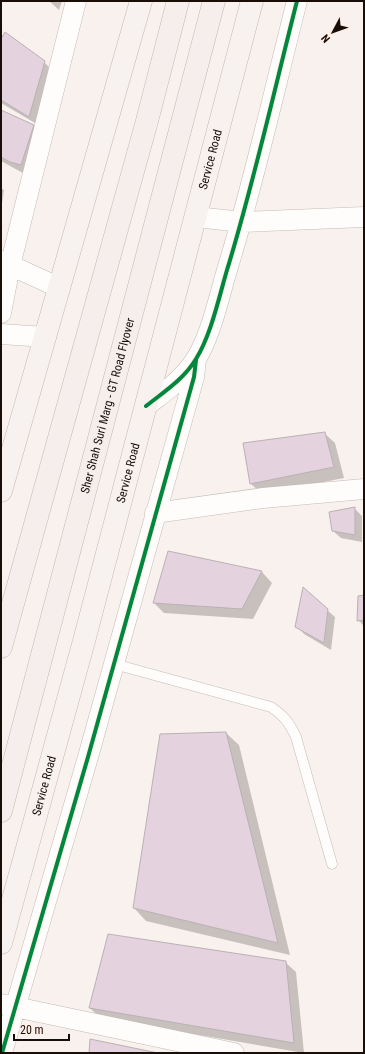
<svg xmlns="http://www.w3.org/2000/svg" width="365" height="1054" font-family="'Roboto Condensed',sans-serif">
<rect width="100%" height="100%" fill="#f9f1ed"/>
<path fill="#0003" d="M 49,1 L 62,1 L 59,10 Z
M 1,41 L 44,62 L 55,73 L 40,126 L 1,103 Z
M 1,111 L 33,126 L 44,136 L 31,175 L 21,172 L 1,161 Z
M 1,188 L 4,190 L 1,210 Z
M 324,433 L 335,443 L 344,478 L 262,494 L 251,484 Z
M 354,508 L 362,516 L 362,542 L 341,538 L 333,531 Z
M 169,552 L 262,572 L 272,583 L 253,619 L 164,613 L 154,603 Z
M 364,596 L 364,626 L 358,620 Z
M 327,610 L 335,617 L 331,650 L 304,634 L 297,626 Z
M 226,733 L 239,745 L 290,955 L 146,921 L 134,908 Z
M 285,962 L 296,972 L 304,1053 L 100,1018 L 90,1008 Z"/>
<path fill="#e4d2de" stroke="#bab1b4" d="M 5,32 L 45,61 L 29,117 L 1,100 L 1,39 Z
M 1,110 L 34,125 L 21,165 L 10,162 L 1,157 Z
M 325,432 L 334,467 L 250,484 L 243,443 Z
M 355,507 L 355,535 L 332,531 L 329,512 Z
M 168,551 L 262,571 L 242,609 L 153,603 Z
M 303,587 L 328,609 L 324,643 L 295,627 Z
M 364,595 L 364,620 L 357,621 L 358,596 Z
M 226,732 L 278,943 L 133,908 L 160,734 Z
M 108,934 L 286,961 L 294,1043 L 89,1008 Z
M 90,1039 L 158,1053 L 89,1053 Z"/>
<g fill="none" stroke-linecap="round" stroke-linejoin="round">
<defs>
<path id="service" d="M 114,664 L 271,707 C 284,716 289,722 296,737 L 332,864"/>
<path id="minor" d="M 196,217 L 242,222 L 364,217
M 1,261 L 60,288
M 1,313 L 10,266 L 76,1
M 1,334 L 46,337
M 146,406 C 164,392 184,379 196,359 C 211,335 219,297 227,270 C 254,182 274,91 297,1
M 155,513 L 263,498 L 364,489
M 1,1004 L 234,1053
M 2,1053 L 88,757 L 189,395 L 194,377 L 196,360"/>
<g id="primary">
<path d="M 1,491 L 141,1"/>
<path id="s1" d="M 1,943 L 84,641 L 252,1"/>
</g>
<g id="trunk">
<path d="M 1,647 L 147,121 L 178,1"/>
<path id="s2" d="M 1,811 L 214,1"/>
</g>
</defs>
<use href="#service" stroke="#c4bbb5" stroke-width="11"/>
<use href="#minor" stroke="#c4bbb5" stroke-width="21"/>
<use href="#primary" stroke="#c3b7b4" stroke-width="23"/>
<use href="#trunk" stroke="#c3b7b4" stroke-width="23"/>
<use href="#service" stroke="#fefdfc" stroke-width="10"/>
<use href="#minor" stroke="#fefdfc" stroke-width="20"/>
<use href="#primary" stroke="#f7f2f0" stroke-width="22"/>
<use href="#trunk" stroke="#f5eeec" stroke-width="22"/>
<defs>
<path id="cycleway" d="M 146,406 C 164,392 184,379 196,359 C 211,335 219,297 227,270 C 254,182 274,91 297,1
M 2,1053 L 88,757 L 189,395 L 194,377 L 196,360"/>
</defs>
<use href="#cycleway" stroke="#fef0e8" stroke-width="6"/>
<use href="#cycleway" stroke="#00873e" stroke-width="4"/>
</g>
<g text-anchor="middle" dominant-baseline="central" stroke-width="3" stroke-linejoin="round" paint-order="stroke">
<g font-size="12" fill="#190d07" stroke="#fef0e8">
<text stroke="none"><textPath href="#s1" startOffset="811">Service Road</textPath></text>
<text stroke="none"><textPath href="#s2" startOffset="419">Sher Shah Suri Marg - GT Road Flyover</textPath></text>
<text stroke="none"><textPath href="#s1" startOffset="487">Service Road</textPath></text>
<text stroke="none"><textPath href="#s1" startOffset="163">Service Road</textPath></text>
</g>
</g>
<rect width="365" height="1054" fill="none" stroke="#190d07" stroke-width="4"/>
<g transform="translate(333 32) rotate(229)" stroke="#fef0e8" stroke-width="3" paint-order="stroke">
<path d="M0-3L7 15L0 10L-7 15Z" fill="#190d07"/>
<text y="-6" font-size="11" font-weight="bold" text-anchor="middle" fill="#190d07">N</text>
</g>
<path d="M14 1034v6h55v-6" fill="none" stroke="#190d07" stroke-width="2"/>
<text x="20" y="1034" font-size="12" fill="#190d07" stroke="#fef0e8" stroke-width="3" paint-order="stroke">20 m</text>
</svg>
